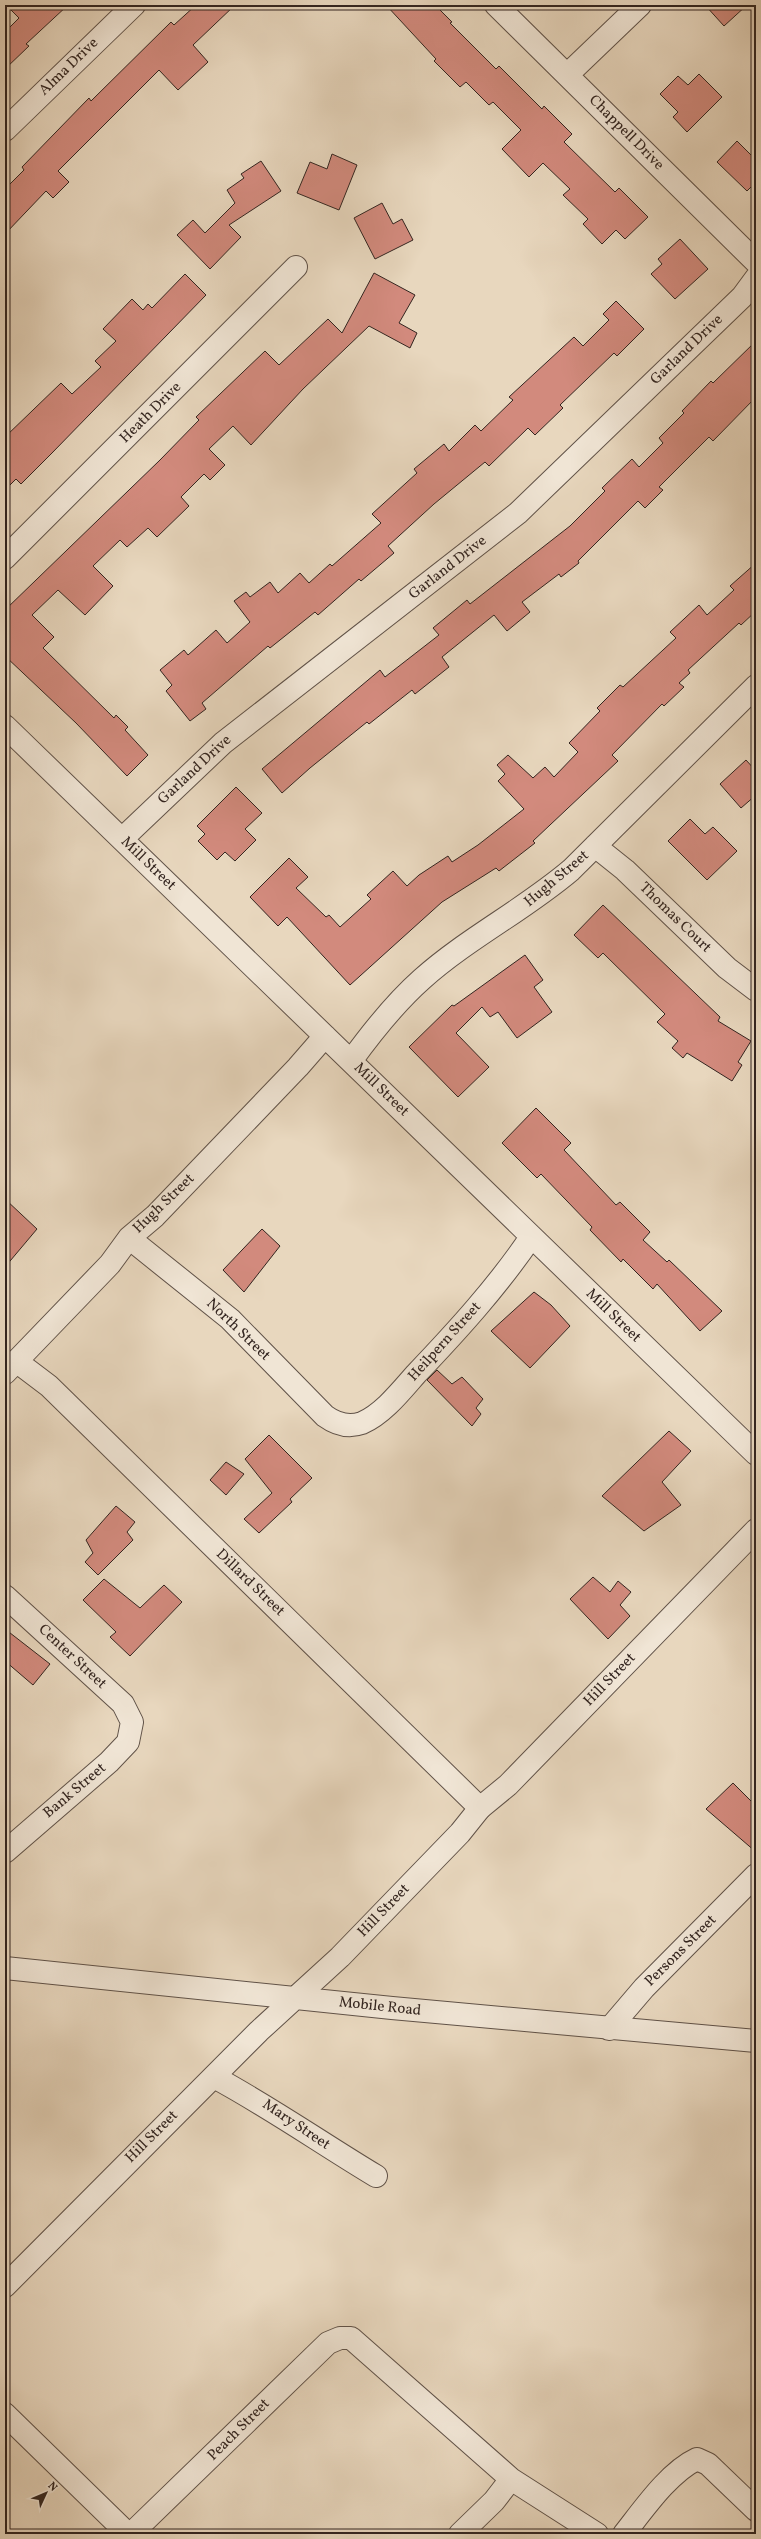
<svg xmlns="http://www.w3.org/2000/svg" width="761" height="2539" font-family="Vollkorn,serif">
<rect width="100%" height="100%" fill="#e8d7be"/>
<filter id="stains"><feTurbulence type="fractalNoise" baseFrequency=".005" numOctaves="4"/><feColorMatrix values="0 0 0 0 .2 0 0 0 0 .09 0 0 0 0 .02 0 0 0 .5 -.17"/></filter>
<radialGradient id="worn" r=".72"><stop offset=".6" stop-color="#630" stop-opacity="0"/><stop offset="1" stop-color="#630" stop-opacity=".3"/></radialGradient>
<path fill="#d28a7d" stroke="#332520" d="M 6,5 L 68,5 L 26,44 L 29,46 L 5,69 L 5,32 L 19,18 Z
M 196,5 L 235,5 L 193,45 L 208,62 L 178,90 L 159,70 L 58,171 L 69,182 L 53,198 L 46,191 L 5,234 L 5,189 L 24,170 L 22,167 L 89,98 L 91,101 L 171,22 L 174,25 Z
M 386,5 L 435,5 L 452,22 L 450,23 L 496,69 L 499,66 L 542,109 L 544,106 L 572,134 L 564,142 L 615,192 L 619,188 L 648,217 L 625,239 L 616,230 L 602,244 L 583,224 L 588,219 L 563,195 L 570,189 L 543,163 L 529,177 L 502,149 L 521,130 L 493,102 L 489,105 L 466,82 L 460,87 L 434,61 L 436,59 Z
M 705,5 L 747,5 L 724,26 Z
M 699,74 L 722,97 L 687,132 L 673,117 L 678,112 L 660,94 L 678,76 L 688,85 Z
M 737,141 L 756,160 L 756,182 L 747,191 L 717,162 Z
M 332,154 L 357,165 L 339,210 L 297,193 L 310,162 L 327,169 Z
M 261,161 L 281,191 L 229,225 L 241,237 L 210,269 L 177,235 L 193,220 L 205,233 L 235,203 L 227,190 L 244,178 L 241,174 Z
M 382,203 L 393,224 L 402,219 L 413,240 L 375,259 L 354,218 Z
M 680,239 L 708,269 L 675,299 L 651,274 L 662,264 L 658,259 Z
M 374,273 L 415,295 L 399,323 L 417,333 L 410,348 L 369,326 L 303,389 L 251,445 L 233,426 L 209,449 L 225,465 L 210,480 L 204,474 L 181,497 L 189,506 L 157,537 L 148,528 L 127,547 L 120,540 L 93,566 L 113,586 L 85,615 L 58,590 L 32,615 L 54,637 L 43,648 L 114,718 L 116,715 L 128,727 L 125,730 L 148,755 L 127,776 L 76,723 L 5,656 L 5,610 L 160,460 L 199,420 L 196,417 L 265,351 L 279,365 L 328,319 L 342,333 Z
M 185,274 L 206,295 L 52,453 L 21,484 L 16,479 L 5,490 L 5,437 L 61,383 L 72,394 L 101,367 L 95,361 L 116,341 L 103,329 L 132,299 L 143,310 L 148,304 L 152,308 Z
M 616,301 L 644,329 L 617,356 L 614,353 L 560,405 L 563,408 L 535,435 L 528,428 L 489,466 L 485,462 L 434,504 L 388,546 L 394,553 L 361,581 L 359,579 L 318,615 L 315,612 L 270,648 L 268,646 L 202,703 L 206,709 L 190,721 L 166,691 L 172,685 L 160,670 L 184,650 L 188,655 L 216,630 L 227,643 L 250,622 L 234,601 L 246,592 L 250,597 L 270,582 L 278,593 L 300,573 L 309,583 L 330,564 L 332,566 L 381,523 L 372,514 L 417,473 L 414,469 L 444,444 L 449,451 L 475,425 L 481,431 L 513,400 L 509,397 L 574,337 L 583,346 L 609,320 L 603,314 Z
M 756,341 L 756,397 L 713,441 L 709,437 L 659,487 L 663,490 L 645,508 L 638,501 L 578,561 L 579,563 L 561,577 L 559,574 L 522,602 L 530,612 L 507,631 L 494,615 L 442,657 L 449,667 L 415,694 L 412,690 L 369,724 L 367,722 L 310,768 L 282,793 L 262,769 L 380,670 L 385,677 L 439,635 L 433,628 L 467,600 L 470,604 L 570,526 L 605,491 L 602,488 L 632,459 L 639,467 L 663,443 L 659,438 L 684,413 L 682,411 L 711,381 L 713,383 Z
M 756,563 L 756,611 L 741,625 L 739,623 L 688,670 L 690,673 L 679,683 L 684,687 L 664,706 L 662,704 L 612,755 L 618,761 L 533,841 L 535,843 L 499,871 L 496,868 L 442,902 L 350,985 L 287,917 L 278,926 L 250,897 L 289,858 L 308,877 L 296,888 L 326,917 L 329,915 L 340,927 L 371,899 L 367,895 L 393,871 L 407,886 L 419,875 L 448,856 L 452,862 L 478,845 L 524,809 L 498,781 L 505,774 L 497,765 L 508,755 L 533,778 L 545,767 L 554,777 L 578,752 L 569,743 L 600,711 L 597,708 L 620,685 L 623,687 L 676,638 L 670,632 L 699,605 L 707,615 L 734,590 L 730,586 Z
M 746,760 L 756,771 L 756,795 L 741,808 L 720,784 Z
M 236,787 L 262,813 L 245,829 L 256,840 L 235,861 L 225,852 L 217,860 L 198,841 L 205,834 L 197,826 Z
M 690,819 L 705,834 L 713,827 L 737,851 L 707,880 L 668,841 Z
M 603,905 L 720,1017 L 718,1021 L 751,1041 L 738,1062 L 742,1065 L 732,1081 L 687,1053 L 683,1058 L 672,1048 L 678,1041 L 657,1022 L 665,1014 L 603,953 L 598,958 L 574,935 Z
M 525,955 L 543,980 L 534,987 L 552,1012 L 517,1038 L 498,1012 L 490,1017 L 482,1007 L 456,1033 L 489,1067 L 458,1097 L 409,1047 L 452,1005 L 454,1006 Z
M 536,1108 L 571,1143 L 564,1150 L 616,1205 L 620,1202 L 650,1232 L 643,1240 L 667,1262 L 669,1260 L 722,1311 L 700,1331 L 657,1284 L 653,1289 L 623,1259 L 621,1262 L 590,1230 L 592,1227 L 541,1174 L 537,1178 L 502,1143 Z
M 5,1199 L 37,1229 L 5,1267 Z
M 262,1229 L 280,1246 L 244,1292 L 223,1270 Z
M 534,1292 L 551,1305 L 570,1326 L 530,1368 L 491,1331 Z
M 437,1370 L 452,1384 L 462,1377 L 483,1399 L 476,1408 L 481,1414 L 472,1426 L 427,1380 Z
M 669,1431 L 691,1451 L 662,1482 L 681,1505 L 644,1531 L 602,1496 Z
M 269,1435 L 312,1478 L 290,1499 L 292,1502 L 259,1533 L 244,1519 L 272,1493 L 245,1459 Z
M 226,1462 L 244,1474 L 226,1495 L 210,1480 Z
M 116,1506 L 135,1522 L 127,1532 L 133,1540 L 98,1575 L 85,1562 L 93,1553 L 86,1540 Z
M 593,1577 L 610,1592 L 618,1581 L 631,1592 L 620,1605 L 630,1616 L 608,1639 L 570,1599 Z
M 104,1579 L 140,1608 L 164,1585 L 182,1602 L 130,1656 L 110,1637 L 116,1632 L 83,1600 Z
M 5,1629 L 50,1664 L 33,1685 L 5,1661 Z
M 733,1783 L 756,1806 L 756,1852 L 706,1809 Z"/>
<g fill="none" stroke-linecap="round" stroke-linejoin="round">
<defs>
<path id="minor" d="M 496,5 L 756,262
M 567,75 L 640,5
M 5,130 L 134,5
M 5,558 L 296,267
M 5,726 L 756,1454
M 122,839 L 223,743 L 518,513 L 742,297 L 756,278
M 595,846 L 625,870 L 727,968 L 756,990
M 351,1061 C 372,1032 395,1003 422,979 C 468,938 524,910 571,870 L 756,686
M 129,1238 L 230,1319 L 325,1416 C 336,1424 348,1428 362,1423 C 383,1414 401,1391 416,1374 C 457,1331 498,1286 531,1237
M 16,1361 L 49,1386 L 480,1808
M 5,1373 L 110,1264 L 129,1238 L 155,1216 L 298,1067 L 325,1036
M 5,1596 L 123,1704 L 132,1722 L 128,1742 L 109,1762 L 5,1852
M 609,2029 L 644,1988 L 756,1875
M 214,2077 C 270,2107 321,2143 376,2176
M 131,2534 L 328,2343 L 340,2338 L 351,2338 L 511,2479 L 597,2534
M 460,2534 L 494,2501 L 511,2479
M 624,2534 C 643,2510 669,2472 697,2459 L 708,2464 L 756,2510"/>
<path id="tertiary" d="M 5,1968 L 392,2008 L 756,2041
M 5,2286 L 259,2031 L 340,1957 L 460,1833 L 480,1808 L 508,1785 L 756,1530
M 5,2414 L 128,2534"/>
</defs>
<use href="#minor" stroke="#605248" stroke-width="24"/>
<use href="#tertiary" stroke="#605248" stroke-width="24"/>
<use href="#minor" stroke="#f0e5d5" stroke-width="22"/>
<use href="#tertiary" stroke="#f0e5d5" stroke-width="22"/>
</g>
<g text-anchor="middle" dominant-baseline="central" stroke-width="3" stroke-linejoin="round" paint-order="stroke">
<g font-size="15" fill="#332520" stroke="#f0e5d5">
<text transform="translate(69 67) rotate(-44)">Alma Drive</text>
<text transform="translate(626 133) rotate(45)">Chappell Drive</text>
<text transform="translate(687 350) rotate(-44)">Garland Drive</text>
<text transform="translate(151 413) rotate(-45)">Heath Drive</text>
<text transform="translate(448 568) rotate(-38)">Garland Drive</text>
<text transform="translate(195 770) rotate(-43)">Garland Drive</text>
<text transform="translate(148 864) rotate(44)">Mill Street</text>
<text transform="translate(557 879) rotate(-40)">Hugh Street</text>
<text transform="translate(675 918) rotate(44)">Thomas Court</text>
<text transform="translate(381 1090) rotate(44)">Mill Street</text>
<text transform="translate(164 1204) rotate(-44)">Hugh Street</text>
<text transform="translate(613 1316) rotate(44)">Mill Street</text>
<text transform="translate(238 1330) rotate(44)">North Street</text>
<text transform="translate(445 1342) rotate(-48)">Heilpern Street</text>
<text transform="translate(250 1583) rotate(44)">Dillard Street</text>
<text transform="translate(72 1657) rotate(43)">Center Street</text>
<text transform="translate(610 1680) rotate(-46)">Hill Street</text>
<text transform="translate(75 1791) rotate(-40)">Bank Street</text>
<text transform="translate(384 1911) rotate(-46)">Hill Street</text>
<text transform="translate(681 1951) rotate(-45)">Persons Street</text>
<text transform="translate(380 2007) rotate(6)">Mobile Road</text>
<text transform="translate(296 2125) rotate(34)">Mary Street</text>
<text transform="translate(152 2137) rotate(-45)">Hill Street</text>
<text transform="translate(239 2430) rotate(-45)">Peach Street</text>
</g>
</g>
<rect width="761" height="2539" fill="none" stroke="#e8d7be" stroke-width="20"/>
<rect x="6" y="6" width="749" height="2527" fill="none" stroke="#332520" stroke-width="2"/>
<rect x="10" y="10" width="741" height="2519" fill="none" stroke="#332520"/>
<g transform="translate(46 2493) rotate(46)" stroke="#f0e5d5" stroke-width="3" paint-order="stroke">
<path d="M0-3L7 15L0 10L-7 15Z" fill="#332520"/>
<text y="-6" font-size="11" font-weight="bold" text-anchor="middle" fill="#332520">N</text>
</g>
<rect width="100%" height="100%" filter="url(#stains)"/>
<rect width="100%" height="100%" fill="url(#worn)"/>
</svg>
